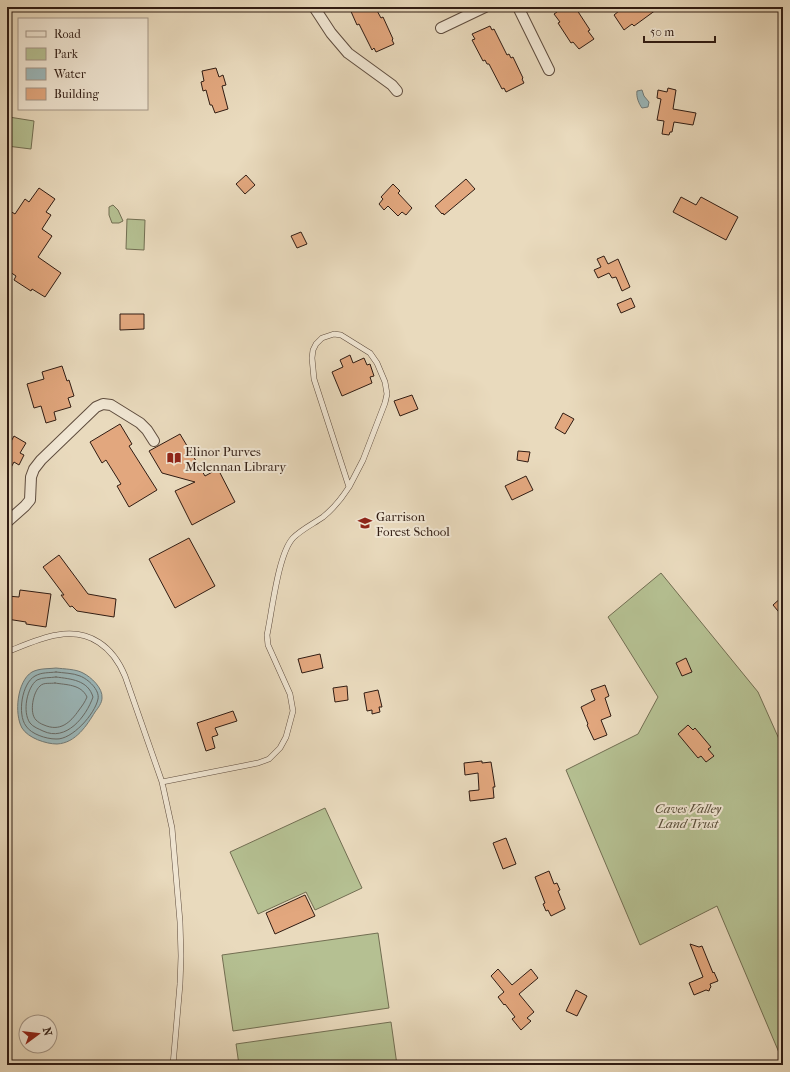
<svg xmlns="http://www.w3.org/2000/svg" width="790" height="1072" font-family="'IM FELL French Canon',serif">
<rect width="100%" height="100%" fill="#e9dabd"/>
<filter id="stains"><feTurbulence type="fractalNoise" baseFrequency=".005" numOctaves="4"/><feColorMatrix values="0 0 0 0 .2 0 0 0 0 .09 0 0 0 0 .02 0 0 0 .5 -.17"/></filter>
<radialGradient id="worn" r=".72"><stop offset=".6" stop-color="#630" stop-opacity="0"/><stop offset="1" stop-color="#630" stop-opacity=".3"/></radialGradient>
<path fill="#b5c092" stroke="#726e52" d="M 9,117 L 34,121 L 31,149 L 7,146 Z
M 113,205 L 118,210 L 123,221 L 119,223 L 112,223 L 109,215 L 109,207 Z
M 127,219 L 145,220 L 144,250 L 126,249 Z
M 661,573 L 758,692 L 783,748 L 783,1062 L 717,906 L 640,945 L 566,770 L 638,734 L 658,697 L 608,617 Z
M 325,808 L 362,888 L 315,910 L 306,892 L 258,914 L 230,852 Z
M 378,933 L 389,1008 L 233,1031 L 222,955 Z
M 391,1022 L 397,1065 L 239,1065 L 236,1044 Z"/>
<path fill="#9bb8bb" stroke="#707a78" d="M 642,90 L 644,96 L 649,102 L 648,107 L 642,108 C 639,104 636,97 637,91 Z
M 56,668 C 64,669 76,669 83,673 C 91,677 103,688 102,698 C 102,703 98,708 95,712 C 87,725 76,743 57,744 C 46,744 28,738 22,728 C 14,714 17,681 32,672 C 40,668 48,669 56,668 Z"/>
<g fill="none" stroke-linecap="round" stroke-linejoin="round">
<path stroke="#666a67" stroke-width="1" d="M 56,672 C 63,673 73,673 80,676 C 88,679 100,690 98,699 C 95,714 72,740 56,739 C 46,739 31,734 26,726 C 17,714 22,683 35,676 C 42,672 49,673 56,672 Z
M 56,677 C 71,679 88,680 93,697 C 86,717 66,742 43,731 C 39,729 33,727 30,723 C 22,712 27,687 37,680 C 43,677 50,678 56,677 Z
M 55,683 C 66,685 81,684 87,697 C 85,702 82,706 79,710 C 70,723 60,732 44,725 C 41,724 38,722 36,720 C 29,713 33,692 40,686 C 44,682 50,684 55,683 Z"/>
</g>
<path fill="#e2a77e" stroke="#301c13" d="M 349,7 L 375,7 L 381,18 L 383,17 L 393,39 L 392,40 L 394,44 L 376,52 L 374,48 L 372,50 L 359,24 L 357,25 Z
M 554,7 L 575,7 L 590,30 L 588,31 L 594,39 L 579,49 L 573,42 L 571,43 L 558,23 L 560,22 L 554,14 L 557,12 Z
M 624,7 L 660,7 L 634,26 L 632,24 L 624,30 L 614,15 Z
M 490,26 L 492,30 L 494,29 L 507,55 L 509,54 L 511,58 L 513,57 L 523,78 L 522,79 L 524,83 L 506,92 L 504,88 L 502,89 L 489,64 L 487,64 L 485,60 L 483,61 L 472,40 L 475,39 L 472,34 Z
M 216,68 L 219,77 L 223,75 L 226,85 L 222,86 L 228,109 L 215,113 L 212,105 L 210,105 L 206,90 L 203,91 L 201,82 L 204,81 L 202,71 Z
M 668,88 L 676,90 L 673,109 L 696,113 L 693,125 L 674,122 L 672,132 L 670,132 L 669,135 L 662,134 L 664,121 L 657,120 L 661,99 L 657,98 L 658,90 L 667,92 Z
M 246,175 L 255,185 L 245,194 L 236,184 Z
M 466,179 L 475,189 L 444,215 L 443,213 L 442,214 L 435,206 Z
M 393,184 L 400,191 L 398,193 L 412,208 L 406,215 L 402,212 L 398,216 L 388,206 L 384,210 L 379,204 L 383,199 L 381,197 Z
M 39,188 L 55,199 L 46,212 L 51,215 L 42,229 L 52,236 L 38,257 L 61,273 L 45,297 L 32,289 L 31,291 L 14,280 L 16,276 L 7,270 L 7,216 L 10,211 L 15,214 L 25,199 L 29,202 Z
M 681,197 L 696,205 L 701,197 L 738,217 L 726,240 L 673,212 Z
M 301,232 L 307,244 L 297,248 L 291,236 Z
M 604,256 L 608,264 L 618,259 L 630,287 L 622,291 L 616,277 L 612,278 L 609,273 L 598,278 L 594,270 L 601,267 L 597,259 Z
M 631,298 L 635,307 L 621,313 L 617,304 Z
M 120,314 L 144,314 L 144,329 L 120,330 Z
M 350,355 L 353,363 L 364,358 L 367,365 L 370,364 L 374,376 L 370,377 L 372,383 L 342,396 L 332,372 L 343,367 L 340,360 Z
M 62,366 L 67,381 L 69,380 L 74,396 L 68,398 L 71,407 L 54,412 L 56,420 L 46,423 L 41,406 L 34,408 L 27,384 L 44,379 L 42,372 Z
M 412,395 L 418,409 L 400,416 L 394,401 Z
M 563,413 L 574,419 L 565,434 L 555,428 Z
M 120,424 L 132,444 L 129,446 L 157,490 L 129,507 L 117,486 L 121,484 L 106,460 L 102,463 L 90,442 Z
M 180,434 L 205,476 L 218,469 L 235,502 L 192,525 L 175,491 L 195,482 L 162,473 L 149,451 Z
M 14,436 L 26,443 L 20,453 L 24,455 L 19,465 L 14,462 L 7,475 L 7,449 Z
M 518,451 L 530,452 L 528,462 L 517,460 Z
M 526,476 L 533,490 L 512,500 L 505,486 Z
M 189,538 L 215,586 L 175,608 L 149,559 Z
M 59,555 L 88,594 L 116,599 L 114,617 L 77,611 L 72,606 L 70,607 L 61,595 L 64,595 L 43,567 Z
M 20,590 L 51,594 L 46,627 L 26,624 L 26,622 L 7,619 L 7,596 L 19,597 Z
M 783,596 L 783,617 L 773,605 Z
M 320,654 L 323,668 L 302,673 L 298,659 Z
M 686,658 L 692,672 L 682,676 L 676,663 Z
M 605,685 L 609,696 L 605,698 L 611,716 L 601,720 L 607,735 L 594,740 L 587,725 L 588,724 L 581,707 L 595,700 L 591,690 Z
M 347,686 L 348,700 L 335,702 L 333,688 Z
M 378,690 L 382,707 L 379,707 L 380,712 L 372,714 L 372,710 L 367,711 L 364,693 Z
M 233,711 L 237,721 L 215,728 L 218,735 L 212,737 L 215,748 L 206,751 L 197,723 Z
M 688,725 L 693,730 L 695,728 L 711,747 L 708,749 L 714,756 L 706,762 L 701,756 L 698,758 L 678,734 Z
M 482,761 L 482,763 L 491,762 L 495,787 L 493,787 L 494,798 L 470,801 L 469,791 L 479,790 L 478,773 L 465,775 L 464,763 Z
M 506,838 L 516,864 L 503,869 L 493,843 Z
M 549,871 L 554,884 L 557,883 L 560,890 L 558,891 L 565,908 L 565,909 L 551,916 L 548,910 L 546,911 L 543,904 L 545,903 L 535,877 Z
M 305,895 L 315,916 L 275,934 L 266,913 Z
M 690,944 L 699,947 L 702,946 L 713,973 L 714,972 L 718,981 L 710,984 L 711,987 L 710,988 L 709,991 L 706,990 L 694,995 L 689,983 L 703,977 Z
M 498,969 L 512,985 L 531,969 L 538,978 L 519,994 L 534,1012 L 527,1018 L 531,1021 L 521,1030 L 512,1019 L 515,1017 L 505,1004 L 504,1005 L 498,997 L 504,992 L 491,976 Z
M 576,990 L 587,996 L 577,1016 L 566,1011 Z"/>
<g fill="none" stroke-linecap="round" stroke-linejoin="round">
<defs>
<path id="lane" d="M 7,652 C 22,646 42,637 57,635 C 90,629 113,647 125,676 L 162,782 L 172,828 L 180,922 L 181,956 L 180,984 L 173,1065
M 162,782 L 258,763 L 269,759 L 280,748 L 286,737 L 293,711 L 290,694 L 268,645 L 267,635 C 272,612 278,554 293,538 C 302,529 313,524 323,517 C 334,508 342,498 349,487 L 314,379 L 312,358 L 313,350 L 316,344 L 322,338 L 334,334 L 341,335 L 370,353 L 377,363 L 385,382 L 387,394 L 385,403 L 363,460 L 349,487"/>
<path id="street" d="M 314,7 L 331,33 L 348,53 L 392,85 L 397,91
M 518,7 L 549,70
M 441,28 L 485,7
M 7,522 L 25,506 L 30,500 L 31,477 L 34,469 L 41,460 L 96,407 L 103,404 L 111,405 L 140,423 L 147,430 L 154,441"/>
</defs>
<use href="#lane" stroke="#5e4c3e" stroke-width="6"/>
<use href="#street" stroke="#5e4c3e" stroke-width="12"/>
<use href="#lane" stroke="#f1e7d4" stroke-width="5"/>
<use href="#street" stroke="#f1e7d4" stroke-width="10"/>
</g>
<defs>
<symbol id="library-bare" viewBox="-9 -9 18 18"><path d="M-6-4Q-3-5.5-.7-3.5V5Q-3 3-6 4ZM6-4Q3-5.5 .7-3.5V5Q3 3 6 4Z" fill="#8f2418" stroke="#f1e7d4" stroke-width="2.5" paint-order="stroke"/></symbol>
<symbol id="school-bare" viewBox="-9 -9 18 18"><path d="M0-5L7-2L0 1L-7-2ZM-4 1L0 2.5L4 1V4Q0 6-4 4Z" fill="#8f2418" stroke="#f1e7d4" stroke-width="2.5" paint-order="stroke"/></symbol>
</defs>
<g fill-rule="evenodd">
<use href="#library-bare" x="164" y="448" width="20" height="20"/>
<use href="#school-bare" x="355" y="513" width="20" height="20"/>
</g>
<g text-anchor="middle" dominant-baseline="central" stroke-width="4" stroke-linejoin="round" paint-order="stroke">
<g font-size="13" fill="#301c13" stroke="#f1e7d4" text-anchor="start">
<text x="185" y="451">Elinor Purves<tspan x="185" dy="15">Mclennan Library</tspan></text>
<text x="376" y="516">Garrison<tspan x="376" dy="15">Forest School</tspan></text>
</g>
<g font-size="13" font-style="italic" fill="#584d39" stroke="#f1e7d4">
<text x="688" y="808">Caves Valley<tspan x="688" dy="15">Land Trust</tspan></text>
</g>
</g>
<rect width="790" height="1072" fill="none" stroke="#e9dabd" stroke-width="24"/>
<rect x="8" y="8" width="774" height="1056" fill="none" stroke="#301c13" stroke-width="2"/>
<rect x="12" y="12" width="766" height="1048" fill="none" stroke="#301c13"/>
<rect x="18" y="18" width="130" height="92" fill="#f1e7d4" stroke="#a49687"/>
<rect x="26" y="31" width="20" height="6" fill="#f1e7d4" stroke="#a49687"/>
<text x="54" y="38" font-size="12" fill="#301c13">Road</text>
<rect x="26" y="48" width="20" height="12" fill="#b5c092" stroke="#a49687"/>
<text x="54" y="58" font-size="12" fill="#301c13">Park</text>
<rect x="26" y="68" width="20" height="12" fill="#9bb8bb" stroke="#a49687"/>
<text x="54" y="78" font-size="12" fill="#301c13">Water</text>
<rect x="26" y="88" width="20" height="12" fill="#e2a77e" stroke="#a49687"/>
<text x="54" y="98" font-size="12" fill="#301c13">Building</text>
<g transform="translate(38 1034) rotate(75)"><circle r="19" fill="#f1e7d4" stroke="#a49687"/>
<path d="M0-3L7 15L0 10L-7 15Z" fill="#8f2418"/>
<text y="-6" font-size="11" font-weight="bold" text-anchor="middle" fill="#301c13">N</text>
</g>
<path d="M644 36v6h71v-6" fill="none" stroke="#301c13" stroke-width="2"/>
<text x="650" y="36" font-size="12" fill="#301c13" stroke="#f1e7d4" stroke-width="3" paint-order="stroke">50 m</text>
<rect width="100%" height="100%" filter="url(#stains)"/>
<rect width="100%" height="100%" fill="url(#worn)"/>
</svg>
